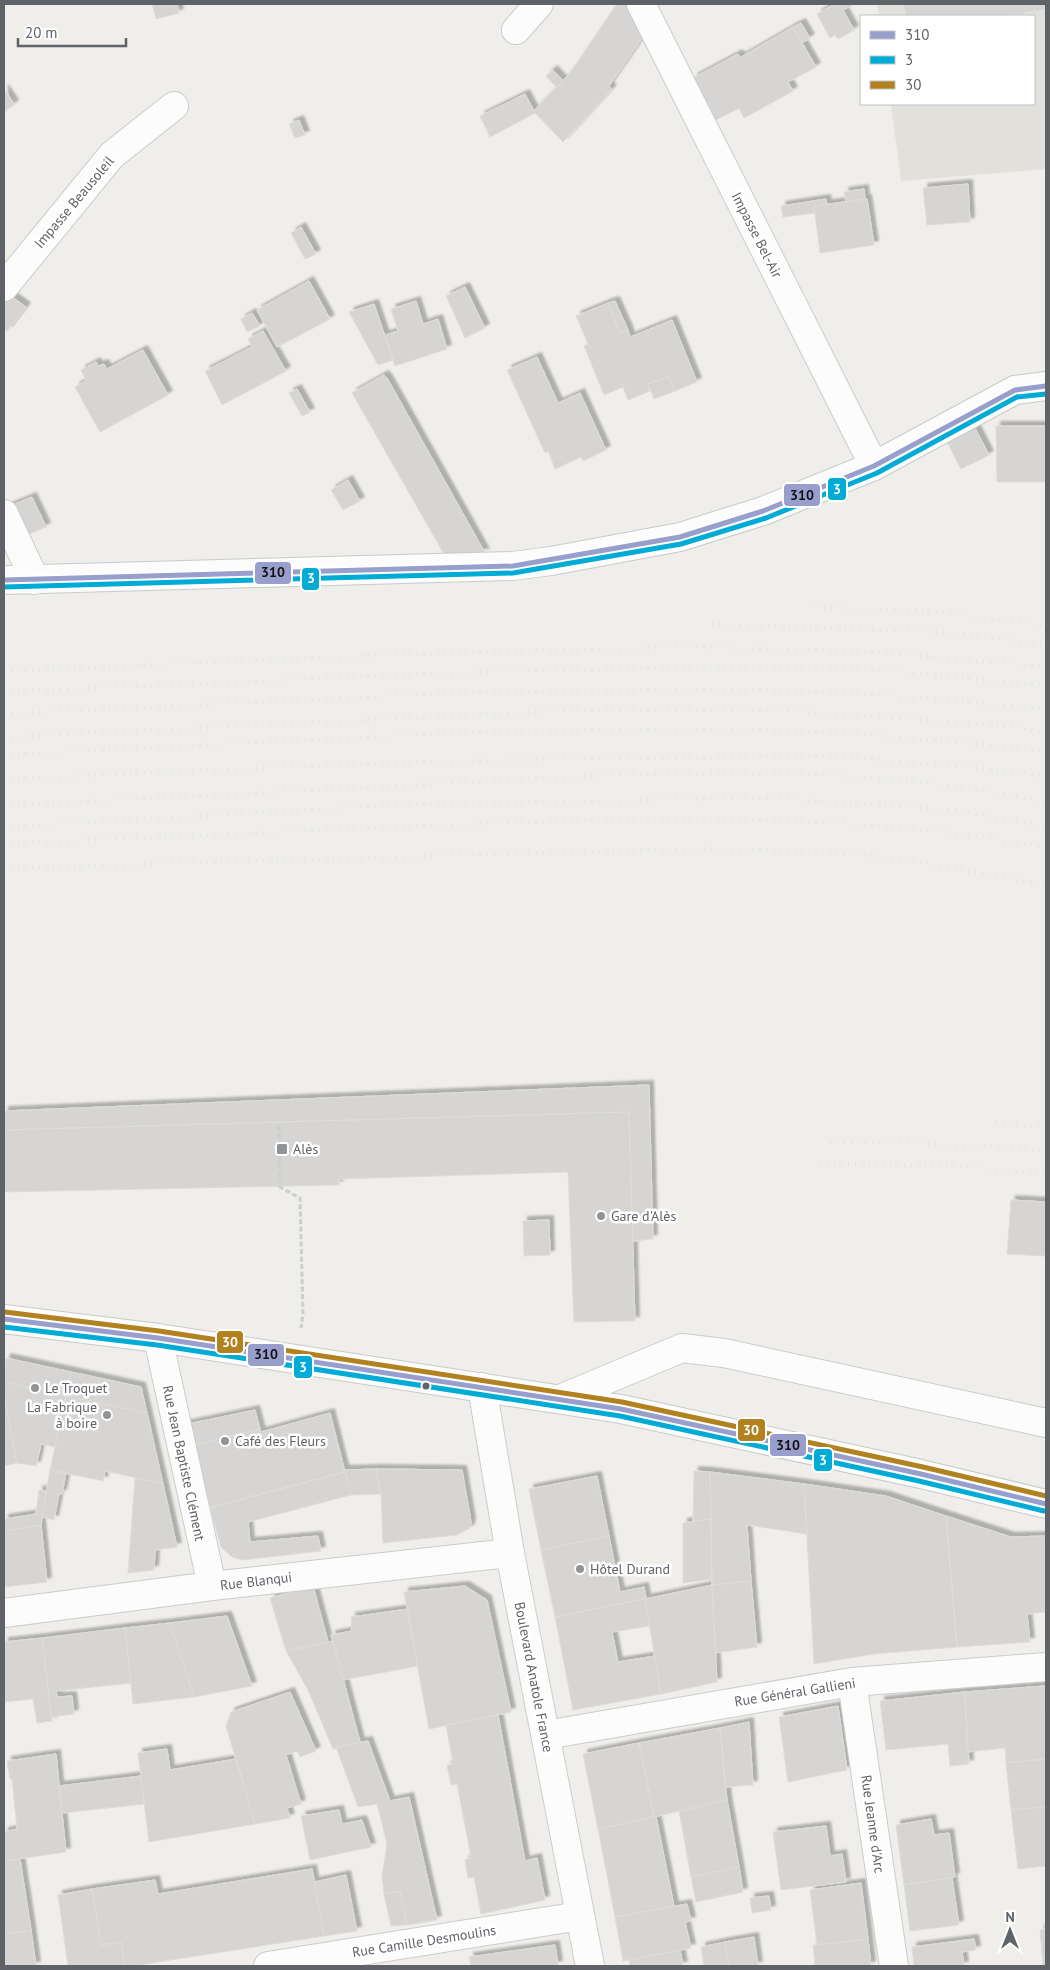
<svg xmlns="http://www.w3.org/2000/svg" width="1050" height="1970" font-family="'PT Sans',sans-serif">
<defs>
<filter id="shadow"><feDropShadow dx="4.5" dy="-4.5" stdDeviation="1" flood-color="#0004"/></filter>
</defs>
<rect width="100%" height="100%" fill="#efeeea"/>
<path fill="#e2e0da" d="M 877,4 L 1046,4 L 1046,169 L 901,181 L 891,104 L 1034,104 L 1034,16 L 879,16 Z"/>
<path fill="#d6d5d3" stroke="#deddd9" filter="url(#shadow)" d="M 152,4 L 177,4 L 179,13 L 156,19 Z
M 617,4 L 627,4 L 645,21 L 649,28 L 609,86 L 612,89 L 563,142 L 535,113 L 490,137 L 480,116 L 525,94 L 534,111 L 570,73 Z
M 835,4 L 855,4 L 843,10 L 854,30 L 838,39 L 835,35 L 830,38 L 817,14 Z
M 904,4 L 1046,4 L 1046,9 L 1007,16 L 906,16 Z
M 801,23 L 810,38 L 802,43 L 793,27 Z
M 793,27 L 816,67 L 788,82 L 793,91 L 744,118 L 739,108 L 716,120 L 693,78 L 738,54 L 741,57 Z
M 553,70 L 563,81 L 557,88 L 546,76 Z
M 4,89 L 14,104 L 4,112 Z
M 299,120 L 305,135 L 295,138 L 289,124 Z
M 968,184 L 970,222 L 927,225 L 923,188 Z
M 864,189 L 865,199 L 846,202 L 844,192 Z
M 826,199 L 827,204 L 814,206 L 815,213 L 783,217 L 781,206 Z
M 867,199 L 874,245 L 820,253 L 814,206 Z
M 301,227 L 316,254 L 305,259 L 291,233 Z
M 309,281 L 330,319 L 277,347 L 257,310 Z
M 465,287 L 485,328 L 465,338 L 446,296 Z
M 8,294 L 26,307 L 7,331 L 4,329 L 4,300 Z
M 416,301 L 423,324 L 438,319 L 447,349 L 395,366 L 385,335 L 398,331 L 391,309 Z
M 615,301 L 628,330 L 620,333 L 608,303 Z
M 608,303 L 620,333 L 628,330 L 630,337 L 672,320 L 697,382 L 675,391 L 669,376 L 648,384 L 650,391 L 628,400 L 623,387 L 604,395 L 584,346 L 588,344 L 576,316 Z
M 374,304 L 393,360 L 378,365 L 349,312 Z
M 252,313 L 260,326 L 247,332 L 241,319 Z
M 263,331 L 286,371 L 222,405 L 205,371 L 252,347 L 248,339 Z
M 143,350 L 168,395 L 100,432 L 75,387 L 86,381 L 81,370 L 96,362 L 98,366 L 104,364 L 107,369 Z
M 537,357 L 558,403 L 580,393 L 606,450 L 583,461 L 581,457 L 555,469 L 548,451 L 545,453 L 507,370 Z
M 384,375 L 387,378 L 485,553 L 444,554 L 352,393 Z
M 669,376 L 675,391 L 654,399 L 648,384 Z
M 297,389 L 310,412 L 302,416 L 289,393 Z
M 974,426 L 989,455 L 961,469 L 946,440 Z
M 996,426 L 1046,426 L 1046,482 L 997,482 Z
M 348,480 L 360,501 L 343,510 L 331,490 Z
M 32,497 L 46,527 L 20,538 L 5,508 Z
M 649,1085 L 653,1239 L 633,1241 L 629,1112 L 4,1130 L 4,1111 Z
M 629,1112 L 635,1321 L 574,1322 L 568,1172 L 339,1179 L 339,1185 L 4,1192 L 4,1130 Z
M 1011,1200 L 1046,1202 L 1046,1256 L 1007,1254 Z
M 549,1220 L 550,1255 L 524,1256 L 523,1221 Z
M 6,1358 L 71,1372 L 66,1396 L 4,1382 Z
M 71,1372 L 141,1387 L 147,1413 L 66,1396 Z
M 4,1382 L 66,1396 L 55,1447 L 41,1444 L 36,1466 L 17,1463 L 4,1396 Z
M 4,1396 L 17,1463 L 4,1466 Z
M 66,1396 L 147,1413 L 163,1484 L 105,1471 L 103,1481 L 50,1470 Z
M 255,1410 L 260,1429 L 194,1445 L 183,1425 Z
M 330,1413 L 345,1472 L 207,1509 L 194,1445 L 260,1429 L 261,1432 Z
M 376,1469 L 462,1470 L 471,1522 L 470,1528 L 457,1535 L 383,1543 L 381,1494 Z
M 376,1469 L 381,1494 L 351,1495 L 345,1470 Z
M 50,1470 L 66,1473 L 62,1494 L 59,1494 L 54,1520 L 42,1517 Z
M 694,1471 L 710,1472 L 711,1519 L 693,1521 Z
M 345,1472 L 351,1495 L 248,1522 L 250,1542 L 318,1536 L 321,1551 L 243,1560 L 232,1557 L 221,1547 L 210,1507 Z
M 710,1472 L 804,1484 L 807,1534 L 747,1525 L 751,1581 L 712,1585 Z
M 597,1476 L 609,1536 L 541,1550 L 529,1489 Z
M 135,1478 L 163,1484 L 177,1547 L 155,1550 L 154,1570 L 128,1573 Z
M 804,1484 L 886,1496 L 946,1516 L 957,1647 L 874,1654 L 814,1664 Z
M 39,1490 L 46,1491 L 41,1525 L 4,1531 L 4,1519 L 36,1514 Z
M 946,1516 L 1011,1537 L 1046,1536 L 1046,1612 L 1027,1614 L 1030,1642 L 957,1647 Z
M 711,1519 L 712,1579 L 683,1583 L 683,1523 Z
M 41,1525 L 47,1582 L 4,1587 L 4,1531 Z
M 609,1536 L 620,1592 L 644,1587 L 646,1598 L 555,1617 L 541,1550 Z
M 751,1581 L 757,1647 L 715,1653 L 712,1585 Z
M 712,1585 L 717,1682 L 661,1694 L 645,1599 Z
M 313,1586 L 328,1642 L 286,1651 L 270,1598 Z
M 465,1586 L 487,1600 L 511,1712 L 429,1729 L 404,1592 Z
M 645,1599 L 650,1626 L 612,1632 L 618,1662 L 655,1656 L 661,1694 L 573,1710 L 555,1617 Z
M 408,1609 L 418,1666 L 343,1680 L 331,1635 L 352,1631 L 351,1617 Z
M 227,1616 L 252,1686 L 194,1697 L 170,1623 Z
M 170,1623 L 194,1697 L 133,1704 L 125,1628 Z
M 125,1628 L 131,1683 L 56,1691 L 57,1697 L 72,1696 L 74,1714 L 51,1717 L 42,1638 Z
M 42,1638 L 52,1721 L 37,1723 L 33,1699 L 4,1702 L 4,1642 Z
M 333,1641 L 360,1742 L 333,1749 L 308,1690 L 286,1651 Z
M 1045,1686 L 1046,1759 L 1006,1763 L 1005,1748 L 967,1752 L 965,1692 Z
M 290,1692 L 316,1751 L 300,1757 L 297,1751 L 286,1755 L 301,1804 L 287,1808 L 290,1818 L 255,1824 L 226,1726 L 231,1712 Z
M 965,1692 L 969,1764 L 950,1766 L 948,1744 L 886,1750 L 880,1701 Z
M 838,1706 L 847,1770 L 788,1782 L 779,1717 Z
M 498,1715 L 525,1861 L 537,1858 L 545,1900 L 481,1914 L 474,1877 L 468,1878 L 465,1860 L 471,1857 L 457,1784 L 451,1785 L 447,1765 L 453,1764 L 446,1725 Z
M 749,1722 L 753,1785 L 725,1787 L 720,1728 Z
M 720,1728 L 727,1800 L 654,1817 L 639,1743 Z
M 368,1741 L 390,1801 L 409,1797 L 437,1920 L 407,1925 L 400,1891 L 384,1894 L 382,1876 L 387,1844 L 377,1804 L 358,1807 L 336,1747 Z
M 639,1743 L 654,1817 L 598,1829 L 583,1754 Z
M 167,1749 L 170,1770 L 236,1759 L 255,1824 L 149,1842 L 138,1753 Z
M 56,1754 L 66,1852 L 4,1861 L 4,1832 L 17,1829 L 12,1779 L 10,1779 L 7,1761 Z
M 1046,1759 L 1046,1807 L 1011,1810 L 1006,1763 Z
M 141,1776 L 144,1804 L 62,1813 L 59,1786 Z
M 727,1800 L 739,1867 L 691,1877 L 679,1811 Z
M 1046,1807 L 1046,1866 L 1018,1869 L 1011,1810 Z
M 339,1810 L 342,1824 L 362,1820 L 371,1847 L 310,1860 L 301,1816 Z
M 654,1817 L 656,1817 L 674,1906 L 615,1917 L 598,1829 Z
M 931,1819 L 934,1835 L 949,1833 L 955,1877 L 904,1885 L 896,1825 Z
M 826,1826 L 830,1856 L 842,1854 L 846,1882 L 781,1890 L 773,1832 Z
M 20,1859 L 31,1930 L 4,1934 L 4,1861 Z
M 739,1867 L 743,1892 L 696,1902 L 691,1877 Z
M 312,1869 L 324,1936 L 133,1966 L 125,1966 L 121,1942 L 101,1945 L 92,1889 L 155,1880 L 158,1894 Z
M 346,1875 L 357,1931 L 324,1936 L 314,1882 Z
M 952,1878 L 959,1925 L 910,1931 L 904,1885 Z
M 861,1883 L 868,1939 L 817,1945 L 810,1890 Z
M 92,1889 L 101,1945 L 121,1942 L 125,1966 L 68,1966 L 58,1895 Z
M 400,1891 L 407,1925 L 391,1926 L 384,1894 Z
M 769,1896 L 771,1910 L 752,1913 L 750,1898 Z
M 687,1904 L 691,1921 L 685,1922 L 691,1948 L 623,1961 L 615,1917 Z
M 1046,1929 L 1046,1966 L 1043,1966 L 1040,1930 Z
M 31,1930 L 36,1966 L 4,1966 L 4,1934 Z
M 754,1937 L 758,1966 L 729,1966 L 725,1942 Z
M 868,1939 L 871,1966 L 815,1966 L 813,1945 Z
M 974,1939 L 976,1950 L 962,1952 L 964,1966 L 914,1966 L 912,1947 Z
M 725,1942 L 729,1966 L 704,1966 L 701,1947 Z
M 555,1945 L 558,1965 L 552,1966 L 471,1966 L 469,1957 Z
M 680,1950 L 683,1966 L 630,1966 L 629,1960 Z"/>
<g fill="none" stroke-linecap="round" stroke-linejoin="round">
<defs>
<path id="street" d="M 641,4 L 874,466
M 516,30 L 539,4
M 4,287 L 112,155 L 174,106
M 4,514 L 35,580
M 158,1338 L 212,1586
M 482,1387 L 510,1553 L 590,1966
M 560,1399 L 682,1348 L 724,1353 L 1046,1423
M 4,1613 L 212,1586 L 510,1553
M 852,1682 L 894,1966
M 546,1735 L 852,1682 L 1046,1667
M 268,1966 L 580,1916"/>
<path id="secondary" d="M 4,580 L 513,566 L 551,561 L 680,537 L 763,511 L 874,466 L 1015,390 L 1046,386
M 4,1319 L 158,1338 L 621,1409 L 921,1474 L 1046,1504"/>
</defs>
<use href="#street" stroke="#cbcccc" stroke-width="30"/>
<use href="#secondary" stroke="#cacacb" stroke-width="30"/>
<path stroke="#cacfcc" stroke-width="3" stroke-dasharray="5 2.5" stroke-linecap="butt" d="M 279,1126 L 280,1187 L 300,1198 L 303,1314 L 301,1328"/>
<use href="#street" stroke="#fdfcfc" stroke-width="28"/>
<use href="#secondary" stroke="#fdfcfc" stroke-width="28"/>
<path stroke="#e4e4e4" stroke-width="4" stroke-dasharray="1 6" stroke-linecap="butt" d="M 810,607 L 917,610 L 1046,626
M 712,624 L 957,633 L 1046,644
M 4,671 L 406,654 L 688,647 L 868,651 L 1046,667
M 4,692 L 444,673 L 702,667 L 850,667 L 1046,686
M 4,714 L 449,693 L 701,689 L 849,692 L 1046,709
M 4,737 L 579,710 L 795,711 L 1017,727 L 1046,734
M 4,755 C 243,744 482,727 722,729 C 830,729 938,740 1046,751
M 4,779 L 433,761 L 832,756 L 1022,772 L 1046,778
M 4,805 C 159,798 315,790 471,782 C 658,772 862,762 1046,802
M 4,827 L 412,804 L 767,798 L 960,810 L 1046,827
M 4,843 L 601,819 L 718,819 L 836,823 L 948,832 L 1046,847
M 4,868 L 720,848 L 892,857 L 1046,885
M 996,1122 L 1046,1127
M 830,1142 L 981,1145 L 1046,1152
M 820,1164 L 963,1166 L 1046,1174"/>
<defs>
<path id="bus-1" d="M 4,580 L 513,566 L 680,537 L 763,511 L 874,466 L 1015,390 L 1046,386
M 4,1319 L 158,1338 L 621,1409 L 921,1474 L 1046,1504"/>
<path id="bus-2" d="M 4,587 L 513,573 L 681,544 L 766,518 L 877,473 L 1017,397 L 1046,394
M 4,1327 L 157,1345 L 620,1416 L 919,1481 L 1044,1511"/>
<path id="bus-3" d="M 5,1312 L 159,1331 L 622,1402 L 923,1467 L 1046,1496"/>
</defs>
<use href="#bus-1" stroke="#fff" stroke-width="9"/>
<use href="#bus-2" stroke="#fff" stroke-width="9"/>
<use href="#bus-3" stroke="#fff" stroke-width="9"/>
<use href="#bus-1" stroke="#999fcd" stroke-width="5"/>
<use href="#bus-2" stroke="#00abd6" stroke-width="5"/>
<use href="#bus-3" stroke="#b28220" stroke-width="5"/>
</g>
<g fill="#919496" stroke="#fff" stroke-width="2">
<rect x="276" y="1143" width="12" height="12" rx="2.5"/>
<circle cx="601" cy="1216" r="5"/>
<circle cx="35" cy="1388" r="5"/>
<circle cx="107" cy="1415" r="5"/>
<circle cx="225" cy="1441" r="5"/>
<circle cx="580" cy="1569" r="5"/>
</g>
<circle fill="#5f6368" stroke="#fff" stroke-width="2" cx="426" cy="1386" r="4.5"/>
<g text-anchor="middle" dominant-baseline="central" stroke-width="5" stroke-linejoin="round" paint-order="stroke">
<g font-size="14" fill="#5f6368" stroke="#fff">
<text transform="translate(74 202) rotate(-50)">Impasse Beausoleil</text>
<text transform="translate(757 235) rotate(63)">Impasse Bel-Air</text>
<text transform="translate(184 1463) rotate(78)">Rue Jean Baptiste Clément</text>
<text transform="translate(256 1581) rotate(-7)">Rue Blanqui</text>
<text transform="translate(534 1677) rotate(79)">Boulevard Anatole France</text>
<text transform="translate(795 1692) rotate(-9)">Rue Général Gallieni</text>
<text transform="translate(873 1824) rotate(82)">Rue Jeanne d'Arc</text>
<text transform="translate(424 1941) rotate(-9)">Rue Camille Desmoulins</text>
</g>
<g font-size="14" fill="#5f6368" stroke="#fff" text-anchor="start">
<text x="293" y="1149">Alès</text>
<text x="611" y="1216">Gare d'Alès</text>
<text x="45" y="1388">Le Troquet</text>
<text x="97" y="1407" text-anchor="end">La Fabrique<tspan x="97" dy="16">à boire</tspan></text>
<text x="235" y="1441">Café des Fleurs</text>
<text x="590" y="1569">Hôtel Durand</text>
</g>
</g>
<g stroke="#fff" stroke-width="2">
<rect x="827" y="477" width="20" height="24" rx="5" fill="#00abd6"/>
<rect x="783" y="483" width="38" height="24" rx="5" fill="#999fcd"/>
<rect x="254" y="561" width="38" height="24" rx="5" fill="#999fcd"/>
<rect x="301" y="567" width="19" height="24" rx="5" fill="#00abd6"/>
<rect x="216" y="1330" width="28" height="24" rx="5" fill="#b28220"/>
<rect x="247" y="1343" width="38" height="24" rx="5" fill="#999fcd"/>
<rect x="293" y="1355" width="20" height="24" rx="5" fill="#00abd6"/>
<rect x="737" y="1418" width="29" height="24" rx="5" fill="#b28220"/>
<rect x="769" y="1433" width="38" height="24" rx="5" fill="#999fcd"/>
<rect x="813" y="1448" width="20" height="24" rx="5" fill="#00abd6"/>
</g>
<g font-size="14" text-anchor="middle" font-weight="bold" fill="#fff">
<text x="837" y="494">3</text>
<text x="311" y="583">3</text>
<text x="230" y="1347">30</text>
<text x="303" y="1372">3</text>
<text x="751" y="1435">30</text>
<text x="823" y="1465">3</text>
</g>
<g font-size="14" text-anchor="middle" font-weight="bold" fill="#111">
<text x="802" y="500">310</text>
<text x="273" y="577">310</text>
<text x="266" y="1359">310</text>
<text x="788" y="1450">310</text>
</g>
<rect width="1050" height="1970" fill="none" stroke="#5f6368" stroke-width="10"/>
<rect x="860" y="15" width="175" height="90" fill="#ffffff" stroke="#bfc1c3"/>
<rect x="870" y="31" width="25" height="8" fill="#999fcd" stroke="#bfc1c3"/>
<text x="905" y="40" font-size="15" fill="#5f6368">310</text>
<rect x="870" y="56" width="25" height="8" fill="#00abd6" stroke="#bfc1c3"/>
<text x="905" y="65" font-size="15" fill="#5f6368">3</text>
<rect x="870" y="81" width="25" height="8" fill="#b28220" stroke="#bfc1c3"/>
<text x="905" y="90" font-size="15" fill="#5f6368">30</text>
<g transform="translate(1010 1930)" stroke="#ffffff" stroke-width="4" paint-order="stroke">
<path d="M0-4L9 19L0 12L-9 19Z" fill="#5f6368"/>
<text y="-8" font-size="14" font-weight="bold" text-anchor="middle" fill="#5f6368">N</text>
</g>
<path d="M18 38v8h108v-8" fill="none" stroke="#5f6368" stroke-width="2.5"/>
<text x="25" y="38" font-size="15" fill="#5f6368" stroke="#ffffff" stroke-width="4" paint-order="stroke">20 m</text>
</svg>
